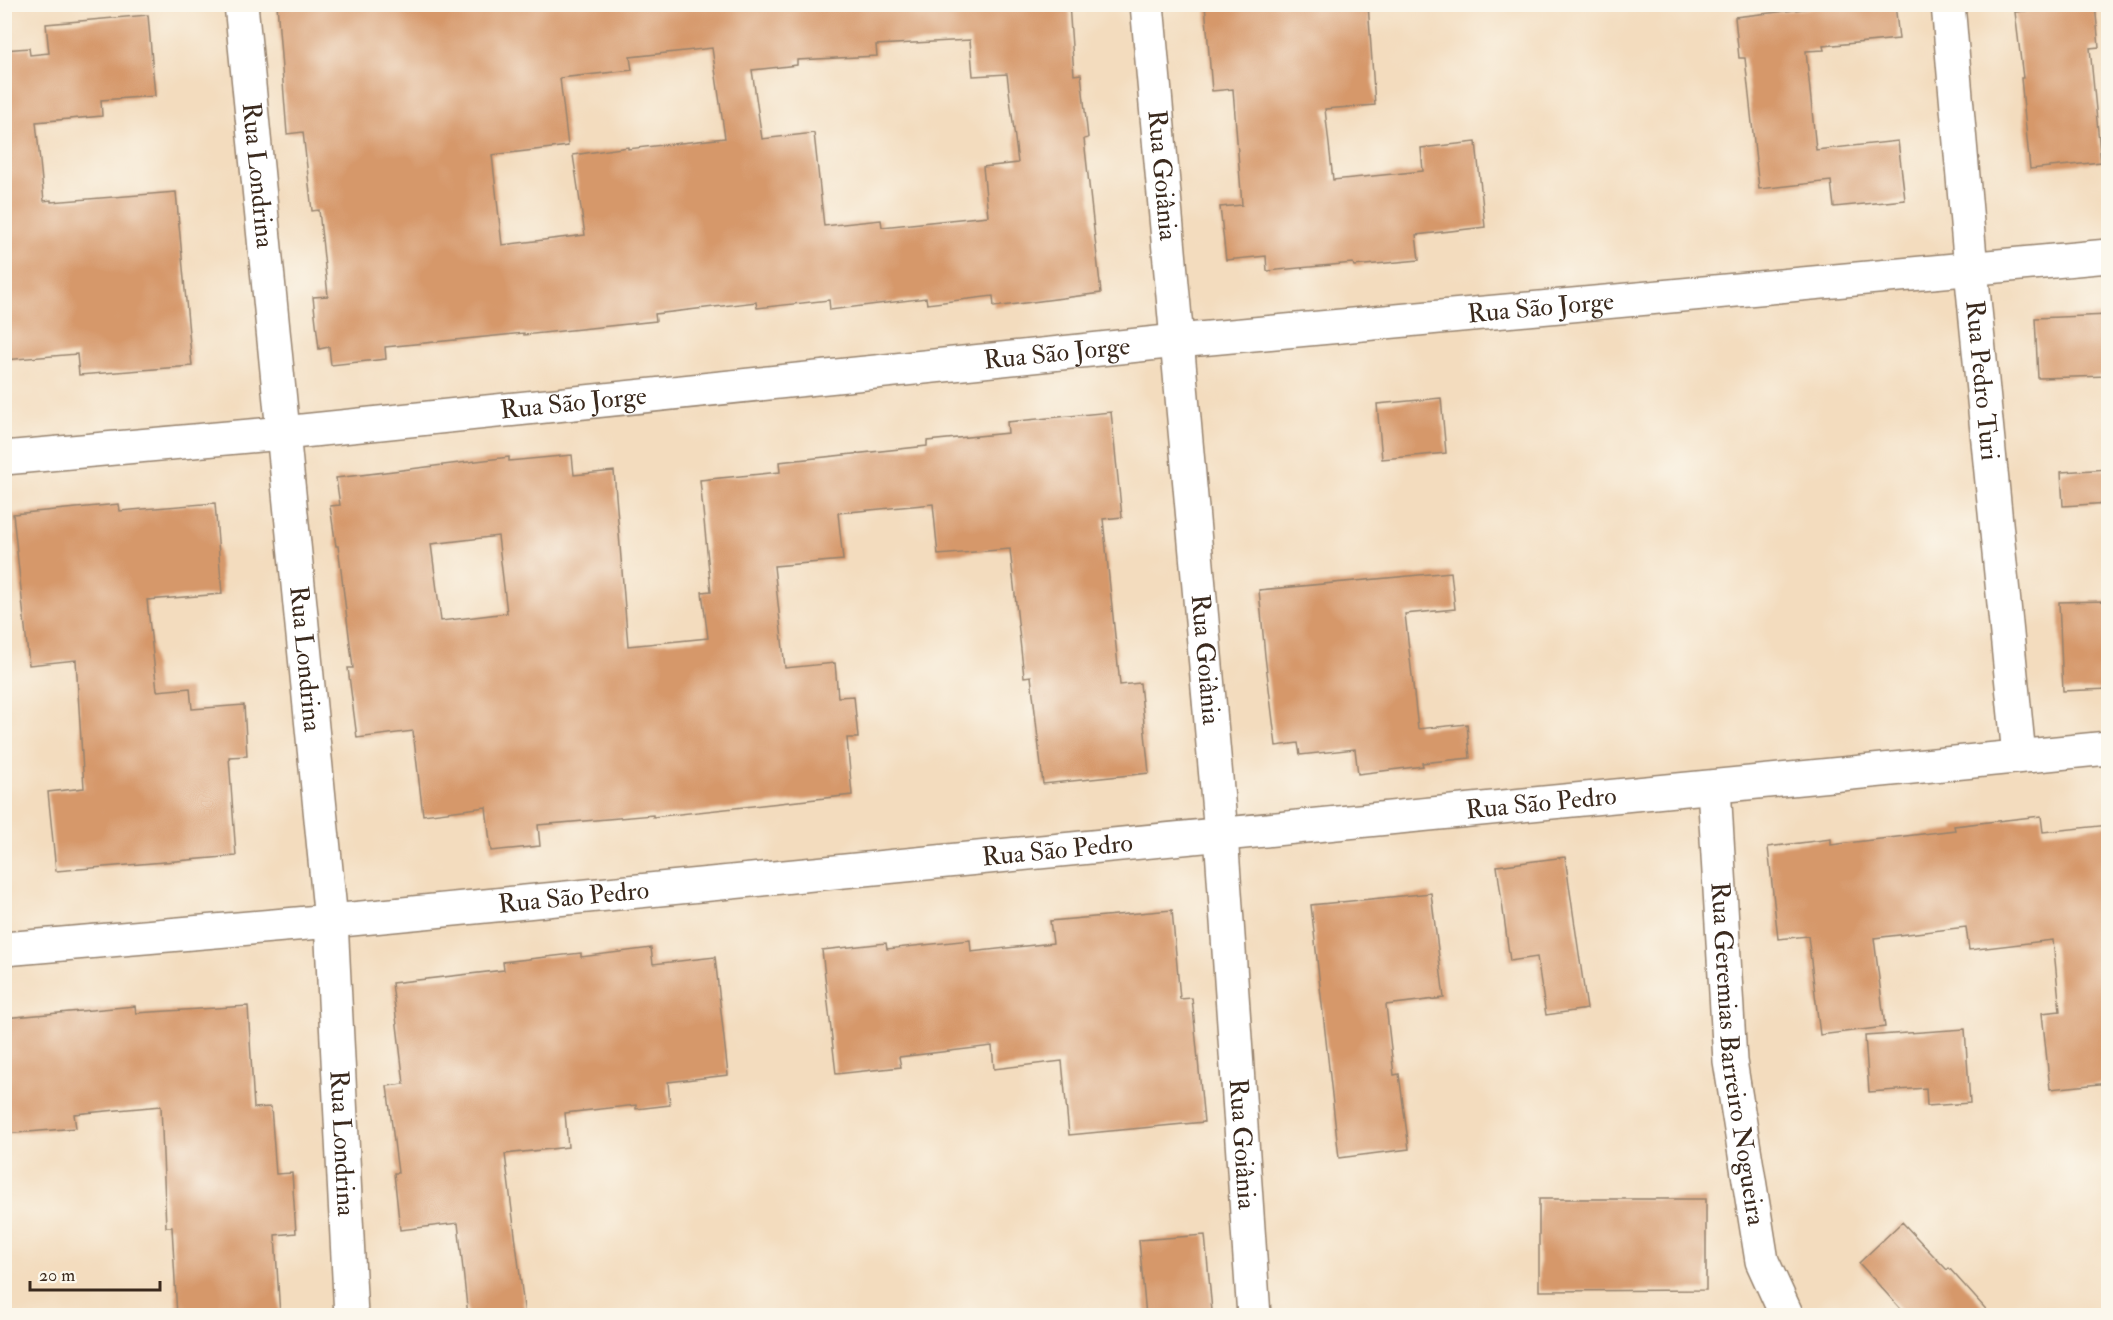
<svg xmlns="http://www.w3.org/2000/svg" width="2113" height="1320" font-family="'IM FELL Double Pica',serif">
<rect width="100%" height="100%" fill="#fbf7ec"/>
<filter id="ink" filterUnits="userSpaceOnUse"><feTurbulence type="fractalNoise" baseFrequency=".0167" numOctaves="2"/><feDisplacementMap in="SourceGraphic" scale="12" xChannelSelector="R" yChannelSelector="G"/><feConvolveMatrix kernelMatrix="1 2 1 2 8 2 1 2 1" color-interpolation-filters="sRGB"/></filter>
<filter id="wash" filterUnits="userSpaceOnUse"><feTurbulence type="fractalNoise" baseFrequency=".008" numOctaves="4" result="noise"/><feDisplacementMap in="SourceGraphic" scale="24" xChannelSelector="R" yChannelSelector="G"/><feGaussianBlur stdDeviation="1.35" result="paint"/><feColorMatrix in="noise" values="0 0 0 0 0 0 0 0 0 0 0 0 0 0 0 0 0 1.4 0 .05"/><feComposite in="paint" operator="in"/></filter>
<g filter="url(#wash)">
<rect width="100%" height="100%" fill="#f3dcbe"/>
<g id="blocks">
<path fill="#d6986b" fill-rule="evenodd" d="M 277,4 L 1069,4 L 1074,75 L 1081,74 L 1088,138 L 1084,139 L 1101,293 L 994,307 L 993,296 L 927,304 L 926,298 L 830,310 L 829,300 L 757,308 L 756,302 L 655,314 L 656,321 L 524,335 L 524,333 L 385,347 L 386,359 L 331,365 L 329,347 L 319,349 L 313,297 L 328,296 L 319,210 L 312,211 L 303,132 L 287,134 ZM 970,40 L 973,76 L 1007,74 L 1018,163 L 983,167 L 988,216 L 882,227 L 881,220 L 824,226 L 814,133 L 762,139 L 752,70 L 797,65 L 797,60 L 877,56 L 876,45 ZM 712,48 L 725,138 L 628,149 L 628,147 L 573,155 L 585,235 L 502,245 L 492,155 L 568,146 L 560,78 L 632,70 L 630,57 Z
M 1205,4 L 1368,4 L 1375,105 L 1325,109 L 1333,180 L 1423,171 L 1421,148 L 1476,142 L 1485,227 L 1416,235 L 1419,260 L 1354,266 L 1353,263 L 1267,271 L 1266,256 L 1226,260 L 1220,207 L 1242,205 L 1233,89 L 1212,91 Z
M 1847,4 L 1895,4 L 1899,39 L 1823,46 L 1824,50 L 1806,51 L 1816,150 L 1898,141 L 1905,200 L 1834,207 L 1831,181 L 1759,189 L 1745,58 L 1739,58 L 1735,17 Z
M 2084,4 L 2095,4 L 2099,47 L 2090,48 L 2101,162 L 2030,169 L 2021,78 L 2023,78 L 2015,12 Z
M 148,15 L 155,96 L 101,100 L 102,116 L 36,122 L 44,201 L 51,200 L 51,202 L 176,192 L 192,366 L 79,375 L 77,354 L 4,360 L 4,50 L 29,48 L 30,55 L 49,53 L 46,24 Z
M 2109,315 L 2109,376 L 2038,378 L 2035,318 Z
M 1441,398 L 1446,453 L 1382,459 L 1377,404 Z
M 1111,412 L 1122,517 L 1103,519 L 1120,685 L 1140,683 L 1149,773 L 1043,784 L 1031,676 L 1024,677 L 1010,549 L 938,555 L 933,504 L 838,513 L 843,560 L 774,566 L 785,668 L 835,663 L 838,697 L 854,696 L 858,738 L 847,738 L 852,795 L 653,817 L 653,815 L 538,825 L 540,846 L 491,851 L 486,807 L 423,815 L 413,731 L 357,738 L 348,668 L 353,668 L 338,546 L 336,546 L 330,506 L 340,505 L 336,478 L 509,457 L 509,461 L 572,455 L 574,475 L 614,471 L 628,646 L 708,638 L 702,592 L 711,591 L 700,480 L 780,472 L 779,462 L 927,446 L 927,441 L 1008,433 L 1007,422 ZM 498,536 L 507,613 L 441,621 L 431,544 Z
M 2109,469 L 2109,503 L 2063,506 L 2061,472 Z
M 215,503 L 222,594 L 147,600 L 157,691 L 190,688 L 192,709 L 244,705 L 247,756 L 229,757 L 236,856 L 56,871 L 48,792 L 84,788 L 76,660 L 29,665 L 13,514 L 119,504 L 120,511 Z
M 1451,572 L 1455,609 L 1405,614 L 1418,729 L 1467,724 L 1470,758 L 1422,763 L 1423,766 L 1358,774 L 1355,749 L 1300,755 L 1298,743 L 1276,746 L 1265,656 L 1259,590 Z
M 2109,601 L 2109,689 L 2063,691 L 2059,602 Z
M 2041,816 L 2043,832 L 2109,825 L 2109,1083 L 2050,1089 L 2042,1013 L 2060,1011 L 2053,940 L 1969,950 L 1966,927 L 1874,938 L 1885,1027 L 1820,1035 L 1808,936 L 1778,939 L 1768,847 L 1831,839 L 1831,845 L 1955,830 L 1954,826 Z
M 1565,857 L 1587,1009 L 1546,1015 L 1537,957 L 1510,961 L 1497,866 Z
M 1431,893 L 1444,998 L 1386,1005 L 1394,1075 L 1399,1074 L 1409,1149 L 1339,1158 L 1311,905 Z
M 1172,910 L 1180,999 L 1192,998 L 1204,1122 L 1069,1135 L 1062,1061 L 994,1069 L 992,1046 L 899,1057 L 901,1067 L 836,1074 L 822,950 L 886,943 L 887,949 L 970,940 L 971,952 L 1053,943 L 1050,921 Z
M 651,948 L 653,964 L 715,957 L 728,1075 L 668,1082 L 670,1105 L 636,1109 L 636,1105 L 565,1113 L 568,1147 L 505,1154 L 525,1316 L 468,1316 L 458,1223 L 400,1230 L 394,1173 L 398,1173 L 387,1086 L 404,1084 L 392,983 L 504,970 L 503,962 L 581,953 L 581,957 Z
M 135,1006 L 136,1013 L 248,1006 L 254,1108 L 271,1107 L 276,1174 L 292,1173 L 296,1233 L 275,1235 L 280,1316 L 177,1316 L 172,1227 L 166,1227 L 161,1106 L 74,1114 L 76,1128 L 4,1134 L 4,1018 Z
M 1965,1029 L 1970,1103 L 1927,1106 L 1926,1088 L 1869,1092 L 1865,1036 Z
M 1539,1199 L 1706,1199 L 1706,1290 L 1539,1291 Z
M 1902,1222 L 1947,1270 L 1949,1268 L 1992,1316 L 1907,1316 L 1859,1263 Z
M 1205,1235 L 1212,1311 L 1146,1316 L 1139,1240 Z"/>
</g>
</g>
<g filter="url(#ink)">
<use href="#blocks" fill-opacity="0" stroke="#97836e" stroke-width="1.5"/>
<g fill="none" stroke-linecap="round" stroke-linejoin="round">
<defs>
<g id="minor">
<path id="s1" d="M 241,4 L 331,921 L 351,1316"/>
<path id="s2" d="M 1948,4 L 1971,269 L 2019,756"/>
<path id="s3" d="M 4,458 L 283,433 L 1177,341 L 2108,256"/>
<path id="s4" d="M 1714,787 L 1730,1061 L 1762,1261 L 1787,1316"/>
<path id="s5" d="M 4,949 L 331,921 L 2108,748"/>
</g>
<g id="tertiary">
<path id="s6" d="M 1147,4 L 1221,834 L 1254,1316"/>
</g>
</defs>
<use href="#minor" stroke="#97836e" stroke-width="36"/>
<use href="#tertiary" stroke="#97836e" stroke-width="36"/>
<use href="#minor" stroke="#fff" stroke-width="33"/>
<use href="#tertiary" stroke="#fff" stroke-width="33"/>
</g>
</g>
<g text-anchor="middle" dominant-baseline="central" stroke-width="6" stroke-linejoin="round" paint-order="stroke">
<g font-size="26" fill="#3b2a1e" stroke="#fbf7ec">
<text stroke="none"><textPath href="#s1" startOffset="172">Rua Londrina</textPath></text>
<text stroke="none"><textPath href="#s6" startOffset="172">Rua Goiânia</textPath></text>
<text stroke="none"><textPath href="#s3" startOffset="1544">Rua São Jorge</textPath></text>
<text stroke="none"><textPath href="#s3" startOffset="1058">Rua São Jorge</textPath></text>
<text stroke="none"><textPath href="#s2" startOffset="378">Rua Pedro Turi</textPath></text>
<text stroke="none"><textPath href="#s3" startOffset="572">Rua São Jorge</textPath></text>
<text stroke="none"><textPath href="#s1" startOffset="658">Rua Londrina</textPath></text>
<text stroke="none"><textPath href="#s6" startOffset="658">Rua Goiânia</textPath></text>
<text stroke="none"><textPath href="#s5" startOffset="1544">Rua São Pedro</textPath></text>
<text stroke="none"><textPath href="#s5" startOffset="1058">Rua São Pedro</textPath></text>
<text stroke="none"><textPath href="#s5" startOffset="572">Rua São Pedro</textPath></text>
<text stroke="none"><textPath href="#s4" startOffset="268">Rua Geremias Barreiro Nogueira</textPath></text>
<text stroke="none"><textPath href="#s1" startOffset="1144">Rua Londrina</textPath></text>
<text stroke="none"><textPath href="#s6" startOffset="1144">Rua Goiânia</textPath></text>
</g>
</g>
<rect width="2113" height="1320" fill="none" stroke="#fbf7ec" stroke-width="24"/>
<path d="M30 1281v9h130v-9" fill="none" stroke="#3b2a1e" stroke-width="3"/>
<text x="39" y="1281" font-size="18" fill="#3b2a1e" stroke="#fbf7ec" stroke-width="4.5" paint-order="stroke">20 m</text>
</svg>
